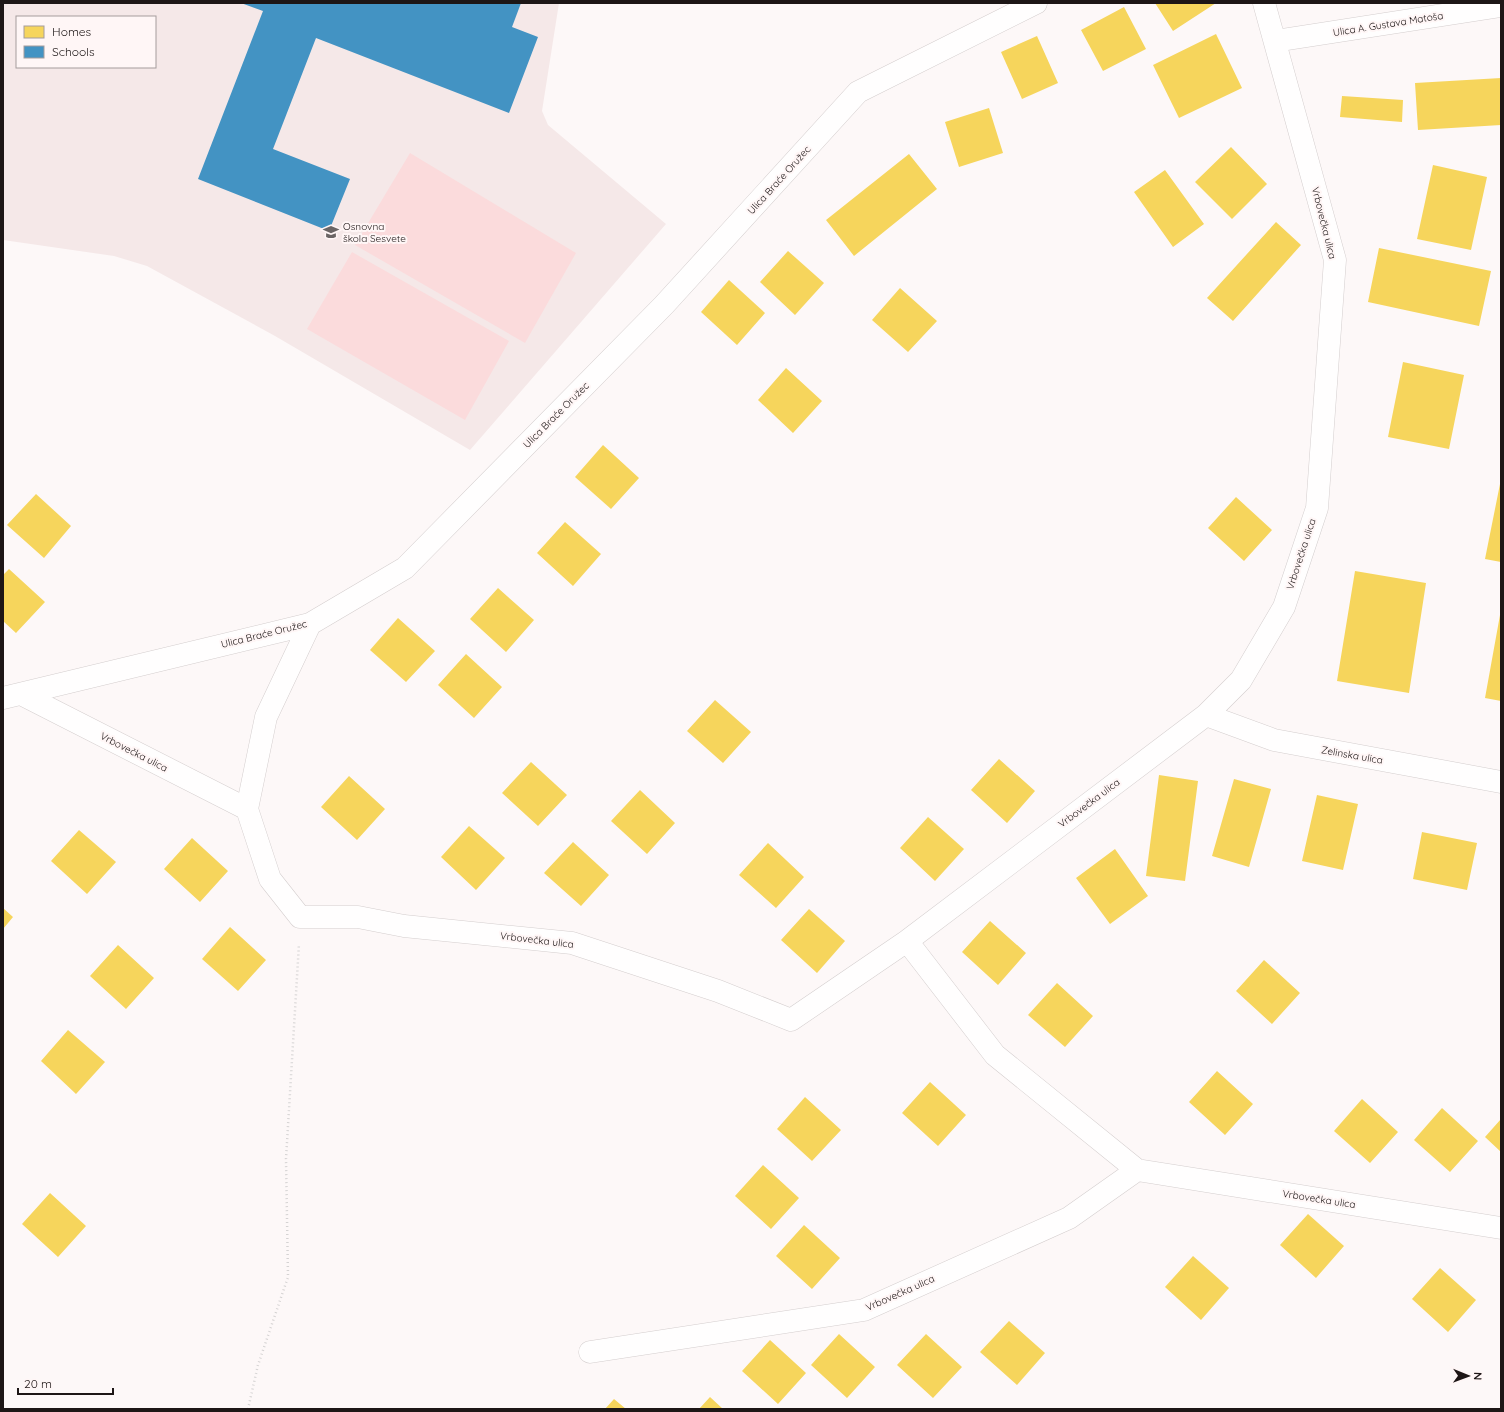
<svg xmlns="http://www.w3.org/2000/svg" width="1504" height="1412" font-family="Quicksand,sans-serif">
<rect width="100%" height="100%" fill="#fdf8f8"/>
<path fill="#f5e8e8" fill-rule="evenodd" d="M 3,3 L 559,3 L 542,111 L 548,125 L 666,224 L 470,450 L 275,336 L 147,266 L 114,256 L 3,240 ZM 17,17 L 155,17 L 155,67 L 17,67 Z"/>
<path fill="#fbdbdc" d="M 410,153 L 576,253 L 525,343 L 355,245 Z
M 352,252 L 509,341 L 465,420 L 307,329 Z"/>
<path fill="#f6d55c" d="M 1155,3 L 1216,3 L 1173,31 Z
M 1124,7 L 1146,49 L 1103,71 L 1081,30 Z
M 1216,34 L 1242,88 L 1179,118 L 1153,65 Z
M 1037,36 L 1058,83 L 1022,99 L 1001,52 Z
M 1501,78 L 1501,125 L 1418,130 L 1415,83 Z
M 1342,96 L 1403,100 L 1402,122 L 1340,117 Z
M 989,108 L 1003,153 L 959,167 L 945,122 Z
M 1231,147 L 1267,184 L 1232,219 L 1195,182 Z
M 909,154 L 937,189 L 854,256 L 826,220 Z
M 1433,165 L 1487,177 L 1471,250 L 1417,239 Z
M 1165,170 L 1204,224 L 1173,247 L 1134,192 Z
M 1276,222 L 1301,245 L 1233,321 L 1207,298 Z
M 1379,248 L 1491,271 L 1479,326 L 1368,302 Z
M 788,251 L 824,283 L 795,315 L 760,282 Z
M 729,280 L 765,313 L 737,345 L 701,312 Z
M 900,288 L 937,321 L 908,352 L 872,320 Z
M 1403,362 L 1464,375 L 1449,449 L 1388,437 Z
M 786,368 L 822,401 L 793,433 L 758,400 Z
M 603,445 L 639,478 L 611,509 L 575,477 Z
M 1500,484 L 1501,484 L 1501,562 L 1485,559 Z
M 36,494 L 71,526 L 44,558 L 7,525 Z
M 1236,497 L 1272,530 L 1244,561 L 1208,528 Z
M 565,522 L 601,554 L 573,586 L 537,553 Z
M 9,569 L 45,602 L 16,633 L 3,621 L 3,575 Z
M 1355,571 L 1426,583 L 1409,693 L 1337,681 Z
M 498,588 L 534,620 L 506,652 L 470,619 Z
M 1500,615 L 1501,615 L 1501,701 L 1485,698 Z
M 398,618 L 435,651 L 406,682 L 370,650 Z
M 466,654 L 502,687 L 474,718 L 438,685 Z
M 715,700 L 751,732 L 723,763 L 687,731 Z
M 999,759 L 1035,791 L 1007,823 L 971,790 Z
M 531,762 L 567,795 L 538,826 L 502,793 Z
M 1159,775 L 1198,781 L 1185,881 L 1146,876 Z
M 349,776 L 385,809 L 357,840 L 321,807 Z
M 1234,779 L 1271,789 L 1249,867 L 1212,856 Z
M 640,790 L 675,823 L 647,854 L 611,821 Z
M 1317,795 L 1358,804 L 1343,870 L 1302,861 Z
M 928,817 L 964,849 L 935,881 L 900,848 Z
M 469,826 L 505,858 L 476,890 L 441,857 Z
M 79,830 L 116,862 L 87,894 L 51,861 Z
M 1422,832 L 1477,843 L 1467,890 L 1413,879 Z
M 192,838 L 228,871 L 200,902 L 164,869 Z
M 573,842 L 609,875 L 581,906 L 544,873 Z
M 768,843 L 804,877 L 776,908 L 739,875 Z
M 1115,849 L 1148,896 L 1110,924 L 1076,878 Z
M 3,908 L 13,917 L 3,929 Z
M 809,909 L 845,941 L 817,973 L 781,940 Z
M 990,921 L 1026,953 L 998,985 L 962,952 Z
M 230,927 L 266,960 L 238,991 L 202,959 Z
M 118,945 L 154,978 L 126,1009 L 90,976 Z
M 1264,960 L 1300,993 L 1272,1024 L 1236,991 Z
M 1057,983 L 1093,1016 L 1065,1047 L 1028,1015 Z
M 68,1030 L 105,1062 L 76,1094 L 41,1061 Z
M 1217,1071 L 1253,1104 L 1225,1135 L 1189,1102 Z
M 930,1082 L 966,1115 L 938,1146 L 902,1113 Z
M 805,1097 L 841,1130 L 812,1161 L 777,1129 Z
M 1362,1099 L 1398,1132 L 1370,1163 L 1334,1131 Z
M 1442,1108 L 1478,1141 L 1450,1172 L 1414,1140 Z
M 1501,1119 L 1501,1152 L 1485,1137 Z
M 763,1165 L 799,1198 L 771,1229 L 735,1196 Z
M 50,1193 L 86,1226 L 58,1257 L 22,1224 Z
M 1308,1214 L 1344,1246 L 1316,1278 L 1280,1245 Z
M 804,1225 L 840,1258 L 812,1289 L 776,1256 Z
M 1193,1256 L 1229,1288 L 1201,1320 L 1165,1287 Z
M 1440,1268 L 1476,1300 L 1448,1332 L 1412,1299 Z
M 1009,1321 L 1045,1353 L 1017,1385 L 980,1352 Z
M 839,1334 L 875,1367 L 847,1398 L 811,1365 Z
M 926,1334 L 962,1367 L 933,1398 L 897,1365 Z
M 770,1340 L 806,1373 L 778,1404 L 742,1371 Z
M 710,1397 L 723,1409 L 699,1409 Z
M 614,1399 L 626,1409 L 605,1409 Z"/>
<path fill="#4393c3" d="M 241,3 L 521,3 L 512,27 L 538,37 L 509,113 L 316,38 L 273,149 L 350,179 L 329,231 L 198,179 L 263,11 Z"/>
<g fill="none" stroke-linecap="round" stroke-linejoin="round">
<defs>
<path id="street" d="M 1275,41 L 1501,6
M 310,624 L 266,717 L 247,809 L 270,879 L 300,917 L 358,917 L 404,926 L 572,943 L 718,991 L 791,1020 L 907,941 L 1206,715 L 1241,680 L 1284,607 L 1317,508 L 1335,260 L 1264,3
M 21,694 L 247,809
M 3,698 L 310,624 L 405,568 L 664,305 L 858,92 L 1036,3
M 1206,715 L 1274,740 L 1501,782
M 907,941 L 995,1055 L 1137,1170 L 1501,1228
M 590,1352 L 864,1310 L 1069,1218 L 1137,1170"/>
</defs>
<use href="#street" stroke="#d4cece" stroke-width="23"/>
<path stroke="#d5d3d3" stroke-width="2.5" stroke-dasharray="1 3" stroke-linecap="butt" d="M 248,1409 L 258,1365 L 288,1277 L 286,1159 L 299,944"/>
<use href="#street" stroke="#fffefe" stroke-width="22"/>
</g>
<defs>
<symbol id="school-bare" viewBox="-9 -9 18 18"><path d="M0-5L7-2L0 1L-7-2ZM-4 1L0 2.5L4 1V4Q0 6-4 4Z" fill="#6b6565" stroke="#fff6f6" stroke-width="2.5" paint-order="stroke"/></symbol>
</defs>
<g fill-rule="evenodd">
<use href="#school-bare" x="320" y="221" width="22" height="22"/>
</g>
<g text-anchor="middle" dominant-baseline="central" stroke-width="4" stroke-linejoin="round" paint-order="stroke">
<g font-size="10" fill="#1d1616" stroke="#fff6f6">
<text transform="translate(1388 24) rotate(-9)">Ulica A. Gustava Matoša</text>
<text transform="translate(779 180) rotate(-48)">Ulica Braće Oružec</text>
<text transform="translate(1324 223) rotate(76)">Vrbovečka ulica</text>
<text transform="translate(556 415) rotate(-45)">Ulica Braće Oružec</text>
<text transform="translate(1301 554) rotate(-72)">Vrbovečka ulica</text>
<text transform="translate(264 634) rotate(-14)">Ulica Braće Oružec</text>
<text transform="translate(134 752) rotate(27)">Vrbovečka ulica</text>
<text transform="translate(1352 755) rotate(10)">Zelinska ulica</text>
<text transform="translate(1089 803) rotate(-37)">Vrbovečka ulica</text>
<text transform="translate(537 940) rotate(7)">Vrbovečka ulica</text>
<text transform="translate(1319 1199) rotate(9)">Vrbovečka ulica</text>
<text transform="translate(900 1293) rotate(-24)">Vrbovečka ulica</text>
</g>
<g font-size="10" fill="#1d1616" stroke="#fff6f6" text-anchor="start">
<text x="343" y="226">Osnovna<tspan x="343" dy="12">škola Sesvete</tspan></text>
</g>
</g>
<rect width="1504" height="1412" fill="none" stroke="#1d1616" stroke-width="8"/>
<rect x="16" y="16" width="140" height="52" fill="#fff6f6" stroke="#a59c9c"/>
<rect x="24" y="26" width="20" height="12" fill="#f6d55c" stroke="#a59c9c"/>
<text x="52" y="36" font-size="12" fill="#1d1616">Homes</text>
<rect x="24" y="46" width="20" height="12" fill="#4393c3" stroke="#a59c9c"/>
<text x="52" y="56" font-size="12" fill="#1d1616">Schools</text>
<g transform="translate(1468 1376) rotate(91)" stroke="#fff6f6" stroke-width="3" paint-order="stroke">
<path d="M0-3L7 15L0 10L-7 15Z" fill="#1d1616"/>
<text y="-6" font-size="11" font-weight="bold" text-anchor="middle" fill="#1d1616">N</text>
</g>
<path d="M18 1388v6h95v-6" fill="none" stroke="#1d1616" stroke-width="2"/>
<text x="24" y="1388" font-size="12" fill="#1d1616" stroke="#fff6f6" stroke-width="3" paint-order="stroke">20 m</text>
</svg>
